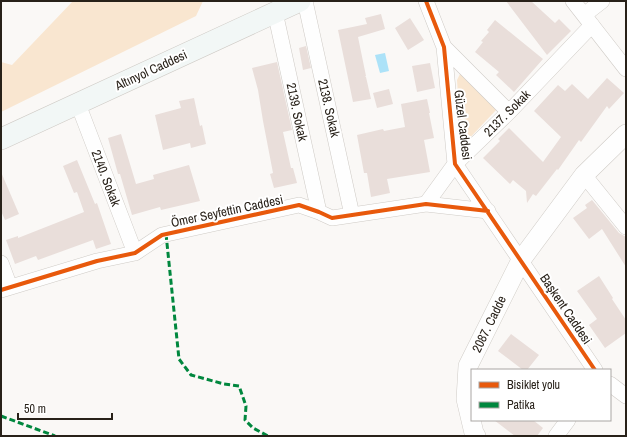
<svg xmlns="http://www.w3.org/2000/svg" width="627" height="437" font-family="'Archivo Narrow',sans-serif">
<rect width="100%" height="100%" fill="#faf8f6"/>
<path fill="#f9e6d0" d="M 73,1 L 203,1 L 196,16 L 1,112 L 1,62 L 12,65 Z
M 461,72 L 498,108 L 465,143 L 461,141 L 457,80 Z"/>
<path fill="#ace2f8" d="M 385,53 L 389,71 L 380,73 L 375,55 Z"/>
<path fill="#e9deda" d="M 506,1 L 531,1 L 555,23 L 559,19 L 571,31 L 547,55 Z
M 381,14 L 385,29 L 358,37 L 366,76 L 365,77 L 366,77 L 371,99 L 353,102 L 338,30 L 367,24 L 365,18 Z
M 410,18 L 424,40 L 408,50 L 395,28 Z
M 495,20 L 543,59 L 514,92 L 496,75 L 499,72 L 475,52 L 483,42 L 481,41 L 489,32 L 487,30 Z
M 306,46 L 311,68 L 303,70 L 299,48 Z
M 277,62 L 292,130 L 283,132 L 291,168 L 293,168 L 297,183 L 274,188 L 270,174 L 273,173 L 263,121 L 258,90 L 252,68 Z
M 430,63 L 435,88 L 417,92 L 412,66 Z
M 607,78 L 624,93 L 609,109 L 607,106 L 581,142 L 579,140 L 558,170 L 557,169 L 536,196 L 533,194 L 527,203 L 526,191 L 513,180 L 510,184 L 483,158 L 500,141 L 498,139 L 509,128 L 543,162 L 561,137 L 534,111 L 558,85 L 565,91 L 572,84 L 588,99 Z
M 389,89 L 393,104 L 377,108 L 373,93 Z
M 194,98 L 200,126 L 202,125 L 206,144 L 191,148 L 190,143 L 163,150 L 155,115 L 181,108 L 179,101 Z
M 427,99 L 430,113 L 429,113 L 434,138 L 424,140 L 430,172 L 387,179 L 390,193 L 371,197 L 367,173 L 364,173 L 357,135 L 383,129 L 384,131 L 405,127 L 401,104 Z
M 121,134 L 136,184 L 154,179 L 153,175 L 189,165 L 200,201 L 161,210 L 160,207 L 132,215 L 120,174 L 118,174 L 108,138 Z
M 77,160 L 95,204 L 97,203 L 111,244 L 96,249 L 93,240 L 38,260 L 36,256 L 15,264 L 6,240 L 18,236 L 18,238 L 84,212 L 77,192 L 74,193 L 63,166 Z
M 1,172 L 19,214 L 5,220 L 1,211 Z
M 592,200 L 619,233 L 626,237 L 626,267 L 602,229 L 589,239 L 573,218 L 587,208 L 585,205 Z
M 599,276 L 613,298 L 612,299 L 626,320 L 626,333 L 605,348 L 589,325 L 597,319 L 577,291 Z
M 511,334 L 539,355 L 527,370 L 523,370 L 498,351 Z
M 494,420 L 533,420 L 543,428 L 537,436 L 515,436 Z"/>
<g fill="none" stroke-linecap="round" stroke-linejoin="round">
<defs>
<path id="minor" d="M 305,1 L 352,215
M 426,1 L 444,47 L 455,164 L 595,370
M 573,1 L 626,69
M 275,12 L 319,212
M 584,15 L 602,1
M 444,47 L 509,112
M 78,104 L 135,253
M 584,175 L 626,227
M 426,204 L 455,164 L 509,112 L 592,25
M 1,263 L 10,287
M 1,290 L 97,261 L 135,253 L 162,235 L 299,205 L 319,212 L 332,218 L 426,204 L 488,211
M 610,384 L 626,396
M 556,436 L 568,420"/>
<path id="tertiary" d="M 476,436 L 474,433 L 466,399 L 468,366 L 521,260 L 584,175 L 626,134"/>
<path id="secondary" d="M 1,139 L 300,1"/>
</defs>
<use href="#minor" stroke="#cfcbc6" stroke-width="16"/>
<use href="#tertiary" stroke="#cfcbc6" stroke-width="20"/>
<use href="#secondary" stroke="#cfcbc6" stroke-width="22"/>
<use href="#minor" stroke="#fefefe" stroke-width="15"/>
<use href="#tertiary" stroke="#fefefe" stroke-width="19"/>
<use href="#secondary" stroke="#f2f7f6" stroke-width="21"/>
<path stroke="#00873e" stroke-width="3" stroke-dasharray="6 3" stroke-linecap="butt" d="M 166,234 L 179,359 L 191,375 L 224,384 L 239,386 L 246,406 L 245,420 L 253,428 L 268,436
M 1,416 L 55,436"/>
<defs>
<path id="cycleway" d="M 426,1 L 444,47 L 455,164 L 595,370
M 1,290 L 97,261 L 135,253 L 162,235 L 299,205 L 319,212 L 332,218 L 426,204 L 488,211"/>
</defs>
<use href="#cycleway" stroke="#fff" stroke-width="6"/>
<use href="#cycleway" stroke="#e8590c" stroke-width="4"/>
</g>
<g text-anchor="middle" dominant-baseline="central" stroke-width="4" stroke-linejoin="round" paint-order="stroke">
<g font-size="13" fill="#282119" stroke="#fff">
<text transform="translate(151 70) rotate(-25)">Altınyol Caddesi</text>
<text transform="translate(329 108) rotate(77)">2138. Sokak</text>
<text transform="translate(297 112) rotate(78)">2139. Sokak</text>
<text transform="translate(507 113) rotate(-45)">2137. Sokak</text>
<text transform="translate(463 125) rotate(83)">Güzel Caddesi</text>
<text transform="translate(106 178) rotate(69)">2140. Sokak</text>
<text transform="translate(227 211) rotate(-12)">Ömer Seyfettin Caddesi</text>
<text transform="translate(566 309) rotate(56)">Başkent Caddesi</text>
<text transform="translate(489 324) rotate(-64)">2087. Cadde</text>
</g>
</g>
<rect width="627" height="437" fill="none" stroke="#282119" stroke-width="4"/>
<rect x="471" y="369" width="140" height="52" fill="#ffffff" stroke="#a9a6a3"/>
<rect x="479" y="382" width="20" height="6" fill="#e8590c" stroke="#a9a6a3"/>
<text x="507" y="389" font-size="12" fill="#282119">Bisiklet yolu</text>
<rect x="479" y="402" width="20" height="6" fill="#00873e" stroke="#a9a6a3"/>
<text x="507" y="409" font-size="12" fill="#282119">Patika</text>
<path d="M18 413v6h94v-6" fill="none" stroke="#282119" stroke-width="2"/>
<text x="24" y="413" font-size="12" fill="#282119" stroke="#ffffff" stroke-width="3" paint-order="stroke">50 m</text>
</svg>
